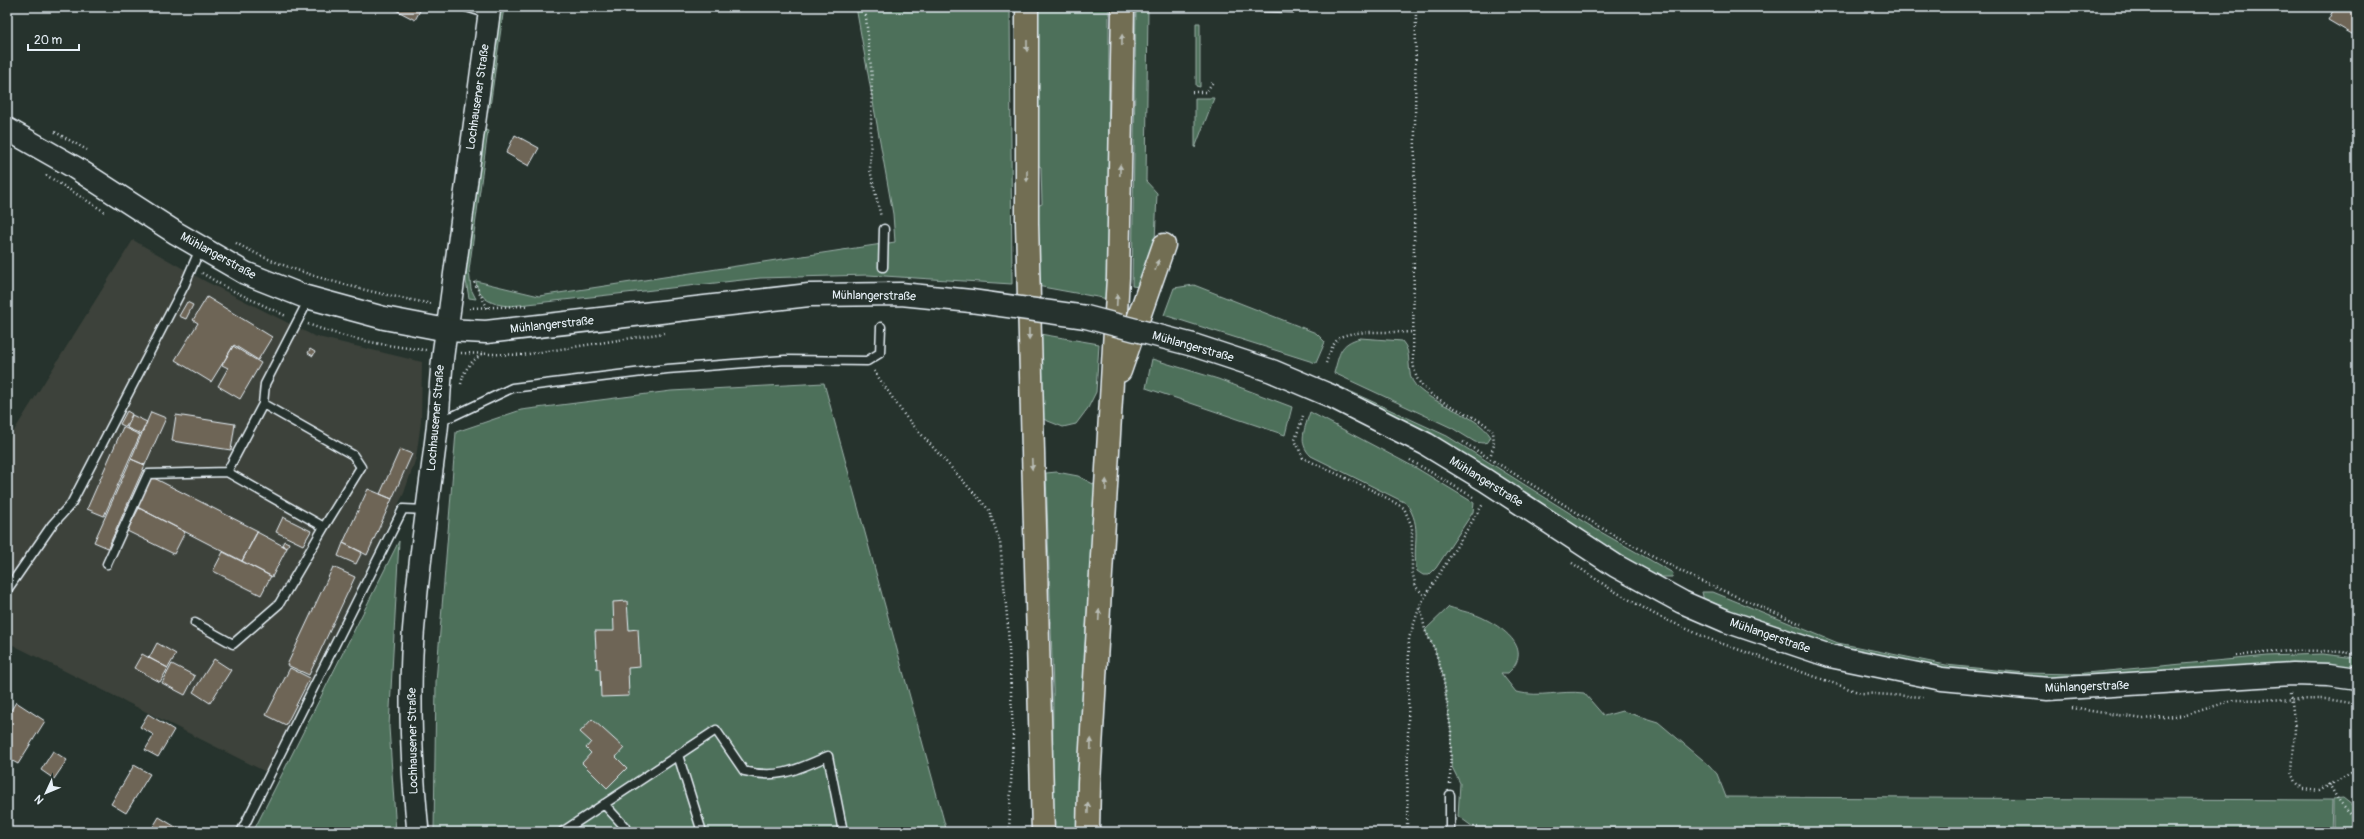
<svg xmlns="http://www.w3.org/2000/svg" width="2364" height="839" font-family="Pangolin,sans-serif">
<rect width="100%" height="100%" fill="#26332d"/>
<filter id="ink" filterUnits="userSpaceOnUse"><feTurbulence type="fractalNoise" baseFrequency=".025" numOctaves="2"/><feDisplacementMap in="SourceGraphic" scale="8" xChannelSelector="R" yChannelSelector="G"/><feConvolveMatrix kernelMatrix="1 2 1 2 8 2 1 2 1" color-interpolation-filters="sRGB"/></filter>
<g filter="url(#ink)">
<path fill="#3c423a" d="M 133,240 L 203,280 L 314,336 L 422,362 L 421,422 L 416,458 L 404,493 L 266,772 L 7,642 L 7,442 Z"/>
<path fill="#4e705a" stroke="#9bb0a9" d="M 498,7 L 504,7 L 490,107 L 487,106 Z
M 856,7 L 1010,7 L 1012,284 L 868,275 L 760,278 L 510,306 C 494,305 478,300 476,281 L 539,296 L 895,242 L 893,214 Z
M 1037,7 L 1109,7 L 1108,299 L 1037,286 L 1035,207 L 1042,204 L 1041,167 L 1036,164 Z
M 1136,7 L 1148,7 L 1146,181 L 1157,193 L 1155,242 L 1139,287 L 1132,286 Z
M 1196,23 L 1200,23 L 1200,87 L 1196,86 Z
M 1195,98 L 1214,98 L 1195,148 Z
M 486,130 L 488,131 L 469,270 L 471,289 L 476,299 L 469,298 L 466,281 L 467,252 L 482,133 Z
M 1194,285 L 1316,333 L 1325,342 L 1316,363 L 1164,315 L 1174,288 Z
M 1040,334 L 1099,344 L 1096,392 L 1088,408 L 1076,424 L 1063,427 L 1043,419 Z
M 1360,338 L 1402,341 C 1414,353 1404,373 1416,386 C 1436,407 1476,413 1491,437 L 1488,442 L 1483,443 L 1475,442 L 1452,428 L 1334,373 C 1340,353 1339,344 1360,338 Z
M 1152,359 L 1218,379 L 1292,407 L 1285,435 L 1146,388 Z
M 824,383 L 947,832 L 434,832 L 436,682 L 456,432 L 521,410 L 671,391 Z
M 1332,383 L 1447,436 L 1592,527 L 1673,573 L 1672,577 L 1658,577 L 1619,557 L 1332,386 Z
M 1310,412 L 1418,469 L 1474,503 L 1473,512 L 1436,568 L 1429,575 L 1423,575 L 1417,571 C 1411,545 1424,528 1406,503 L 1311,456 C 1297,443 1305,428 1310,412 Z
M 1057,472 L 1078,476 L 1095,485 L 1084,663 L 1077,832 L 1052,832 L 1053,690 L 1046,473 Z
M 399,541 L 389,727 L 396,832 L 253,832 Z
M 1702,592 L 1713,592 L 1838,643 L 1946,665 L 2025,673 L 2075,674 L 2268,656 L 2322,654 L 2357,658 L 2357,670 L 2074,679 L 2024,678 L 1947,671 L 1866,657 L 1777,630 L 1704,601 Z
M 1449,607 C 1461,611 1474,613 1485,619 C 1507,630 1533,651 1508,673 L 1501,673 L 1516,692 C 1542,698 1560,690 1584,693 L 1604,716 L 1622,711 L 1658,722 L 1709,765 L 1717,774 L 1726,797 L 2332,800 L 2331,832 L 2238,832 L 2229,830 L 2006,832 L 1473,827 L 1458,816 L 1460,783 L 1451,765 L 1451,731 L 1443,676 L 1435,650 L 1425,630 Z
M 2343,798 L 2357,809 L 2357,832 L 2333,832 L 2333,799 Z"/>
<path fill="#6e6557" stroke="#e8f1f8" d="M 390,7 L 422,7 L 415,20 Z
M 1260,7 L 1295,7 L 1295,13 L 1260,12 Z
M 2335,7 L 2357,7 L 2357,37 L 2328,20 Z
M 515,135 L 539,148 L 529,166 L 506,153 Z
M 207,297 L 272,337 L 258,360 L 234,345 L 211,382 L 175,360 L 198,323 L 193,320 Z
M 187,302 L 193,305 L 186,319 L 179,316 Z
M 233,346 L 261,363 L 240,399 L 218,386 L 228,368 L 222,365 Z
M 310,349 L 315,352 L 313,356 L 308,353 Z
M 127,411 L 132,414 L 126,427 L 120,424 Z
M 151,412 L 166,418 L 145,465 L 131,459 Z
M 132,415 L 147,422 L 141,434 L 127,428 Z
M 176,415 L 235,424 L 231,450 L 172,441 Z
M 123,427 L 140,435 L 104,516 L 87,509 Z
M 400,449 L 412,454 L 392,499 L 380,494 Z
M 131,459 L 145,465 L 108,548 L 94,542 Z
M 152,477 L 258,531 L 242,561 L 137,507 Z
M 368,489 L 392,499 L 367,555 L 343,543 Z
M 139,508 L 185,532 L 174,554 L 127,531 Z
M 283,517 L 311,531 L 303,545 L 276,532 Z
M 257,532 L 287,548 L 272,577 L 242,561 Z
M 284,541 L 289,543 L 287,548 L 282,545 Z
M 343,543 L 362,552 L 356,564 L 338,556 Z
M 223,552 L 271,576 L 261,595 L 213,571 Z
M 333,567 L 355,577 L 309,675 L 287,665 Z
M 627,601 L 629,630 L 638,629 L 640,667 L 628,668 L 629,696 L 601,697 L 600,669 L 597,669 L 595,631 L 614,631 L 613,602 Z
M 157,643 L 176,654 L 168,668 L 149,658 Z
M 142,654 L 168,668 L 160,682 L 134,668 Z
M 214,659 L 231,670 L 210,703 L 193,692 Z
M 172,664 L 195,676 L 185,695 L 162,683 Z
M 290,668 L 310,678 L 286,725 L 266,715 Z
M 16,702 L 45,721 L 18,764 L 7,758 L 7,717 Z
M 148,714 L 174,730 L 158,757 L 145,750 L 154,735 L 140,727 Z
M 592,719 L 624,748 L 616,757 L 627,768 L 607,788 L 582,763 L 591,753 L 586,748 L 591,742 L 580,732 Z
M 53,751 L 67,760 L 54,779 L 41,770 Z
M 134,765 L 150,774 L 126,813 L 111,804 Z
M 159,817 L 184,832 L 150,832 Z"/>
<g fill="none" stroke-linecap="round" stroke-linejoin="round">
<defs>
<path id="service" d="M 466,7 L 489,14
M 883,267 L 884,229
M 263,404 L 227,472 L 324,527 L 361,467 L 353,455 L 263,404 L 265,384 L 309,299
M 440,419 L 453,416 L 512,388 L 667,369 L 785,360 L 867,361 L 880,353 L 881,327
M 107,564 L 148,474 L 227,472
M 7,590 L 52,525 L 71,504 L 184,286 L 200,249
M 195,623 L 233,644 L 279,604 L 324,527
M 678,755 L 702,832
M 604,804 L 625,827 L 624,832
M 241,832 L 403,509 L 426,510
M 562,832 L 716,730 L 744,771 C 778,780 798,769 828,756 L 843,832
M 1450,832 L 1450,795"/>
<path id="tertiary" d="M 418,832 C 411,761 408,683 415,612 C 420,554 429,496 436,438 C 441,402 439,366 447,330 L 490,7"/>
<path id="secondary" d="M 7,129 L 74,167 L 176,233 L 245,273 L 303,296 L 384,318 L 447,330 L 486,332 L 809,295 L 901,294 L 971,301
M 1193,345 L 1272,371 L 1331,396 L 1426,444 L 1485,480 L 1616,566 L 1682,602 L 1726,621 L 1830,656 L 1942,679 L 2048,689 L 2292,674 L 2329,675 L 2357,679"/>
<path id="motorway" d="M 1027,7 L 1027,223 L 1043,832
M 1120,371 L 1164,245
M 1088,832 L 1089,783 L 1118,277 L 1123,7"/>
</defs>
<use href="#service" stroke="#e8f1f8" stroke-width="11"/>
<use href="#tertiary" stroke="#e8f1f8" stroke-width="24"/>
<use href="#secondary" stroke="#e8f1f8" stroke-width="25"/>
<use href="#motorway" stroke="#e8f1f8" stroke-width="25"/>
<path stroke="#e8f1f8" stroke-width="2.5" stroke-dasharray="1 3" stroke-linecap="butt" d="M 865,7 L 872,78 L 870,170 L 881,217
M 1416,7 L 1413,362 C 1414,367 1415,375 1418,380 C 1435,406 1471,410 1493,431 L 1494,445 L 1490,457
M 1192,92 L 1206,92 L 1213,82
M 55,132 L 87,150
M 46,175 L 105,212
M 236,243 C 290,274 371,293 433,304
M 202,273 L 225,287 L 286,316
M 474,282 L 488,309
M 469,308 L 526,306
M 308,324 C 346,339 386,346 426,350
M 461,353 L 522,355 L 664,333
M 1326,363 C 1329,355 1332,344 1339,338 C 1351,329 1397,333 1413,332
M 874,371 L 905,416 L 989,510 L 1000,542 L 1008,627 L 1013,736 L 1009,832
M 461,384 C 464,370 469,363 481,355
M 1303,416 L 1295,440 L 1303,458 L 1378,493 L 1404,508 L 1412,527 L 1412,571 L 1416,587 L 1425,596
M 1463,442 L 1610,533 L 1696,579 L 1801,624
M 1410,460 L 1473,497
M 1572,563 L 1609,588 L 1656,615 L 1709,639 L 1861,693 L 1923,697
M 2236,656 C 2277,651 2316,648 2357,654
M 2291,693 L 2295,730 L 2292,772 L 2296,782 L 2303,789 L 2319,791 L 2351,773 L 2357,775
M 2072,708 L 2143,719 L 2186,715 L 2234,700 L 2326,699 L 2357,704
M 1450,784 L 1451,731 L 1443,676 L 1435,650 L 1425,630 L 1420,605 L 1483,504
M 2329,784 L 2340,803 L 2357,821
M 1128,830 L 1128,832
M 1407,832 L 1409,638 L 1420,606"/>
<use href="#service" stroke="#26332d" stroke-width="8"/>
<use href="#tertiary" stroke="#26332d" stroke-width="21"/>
<use href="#secondary" stroke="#26332d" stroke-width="22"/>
<use href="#motorway" stroke="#726e52" stroke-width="22"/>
<defs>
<path id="secondary-bridge" d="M 971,301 L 1086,317 L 1193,345"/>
</defs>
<use href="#secondary-bridge" stroke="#e8f1f8" stroke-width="25" stroke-linecap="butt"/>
<use href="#secondary-bridge" stroke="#26332d" stroke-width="22"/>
</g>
<defs><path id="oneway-solid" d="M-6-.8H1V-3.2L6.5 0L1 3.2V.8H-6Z"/></defs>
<g fill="#b9bdb6">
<use href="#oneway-solid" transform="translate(1122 40) rotate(-89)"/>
<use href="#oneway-solid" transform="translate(1027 46) rotate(90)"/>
<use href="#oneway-solid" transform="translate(1120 170) rotate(-89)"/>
<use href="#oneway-solid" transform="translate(1027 176) rotate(90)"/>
<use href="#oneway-solid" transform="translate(1157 265) rotate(-71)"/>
<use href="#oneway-solid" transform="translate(1117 300) rotate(-87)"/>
<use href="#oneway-solid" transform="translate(1029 334) rotate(89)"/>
<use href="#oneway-solid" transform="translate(1032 464) rotate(88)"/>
<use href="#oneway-solid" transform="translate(1106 485) rotate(-87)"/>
<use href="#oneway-solid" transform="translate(1099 615) rotate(-87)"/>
<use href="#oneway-solid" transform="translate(1091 744) rotate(-87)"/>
<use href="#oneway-solid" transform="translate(1088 808) rotate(-89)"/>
</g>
</g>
<g text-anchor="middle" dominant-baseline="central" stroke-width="3" stroke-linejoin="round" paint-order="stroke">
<g font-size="12" fill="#e8f1f8" stroke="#26332d">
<text transform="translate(478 97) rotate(-82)">Lochhausener Straße</text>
<text transform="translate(218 256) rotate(29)">Mühlangerstraße</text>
<text transform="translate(874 296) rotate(1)">Mühlangerstraße</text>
<text transform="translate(552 325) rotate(-6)">Mühlangerstraße</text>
<text transform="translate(1193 347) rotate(16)">Mühlangerstraße</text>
<text transform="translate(436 418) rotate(-85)">Lochhausener Straße</text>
<text transform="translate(1486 482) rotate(32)">Mühlangerstraße</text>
<text transform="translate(1770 636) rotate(19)">Mühlangerstraße</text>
<text transform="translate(2087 687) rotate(-2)">Mühlangerstraße</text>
<text transform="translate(413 741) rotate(-91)">Lochhausener Straße</text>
</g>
</g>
<rect width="2364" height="839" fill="none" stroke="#26332d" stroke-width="24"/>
<rect x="12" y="12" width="2340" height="815" fill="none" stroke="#e8f1f8" stroke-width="1.5" filter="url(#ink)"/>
<g transform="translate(46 793) rotate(226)" stroke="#26332d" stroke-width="3" paint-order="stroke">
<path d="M0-3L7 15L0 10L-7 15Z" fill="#e8f1f8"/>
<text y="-6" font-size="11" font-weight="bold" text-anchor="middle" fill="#e8f1f8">N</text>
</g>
<path d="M28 44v6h51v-6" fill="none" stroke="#e8f1f8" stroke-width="2"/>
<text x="34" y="44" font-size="12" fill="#e8f1f8" stroke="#26332d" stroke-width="3" paint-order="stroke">20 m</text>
</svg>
